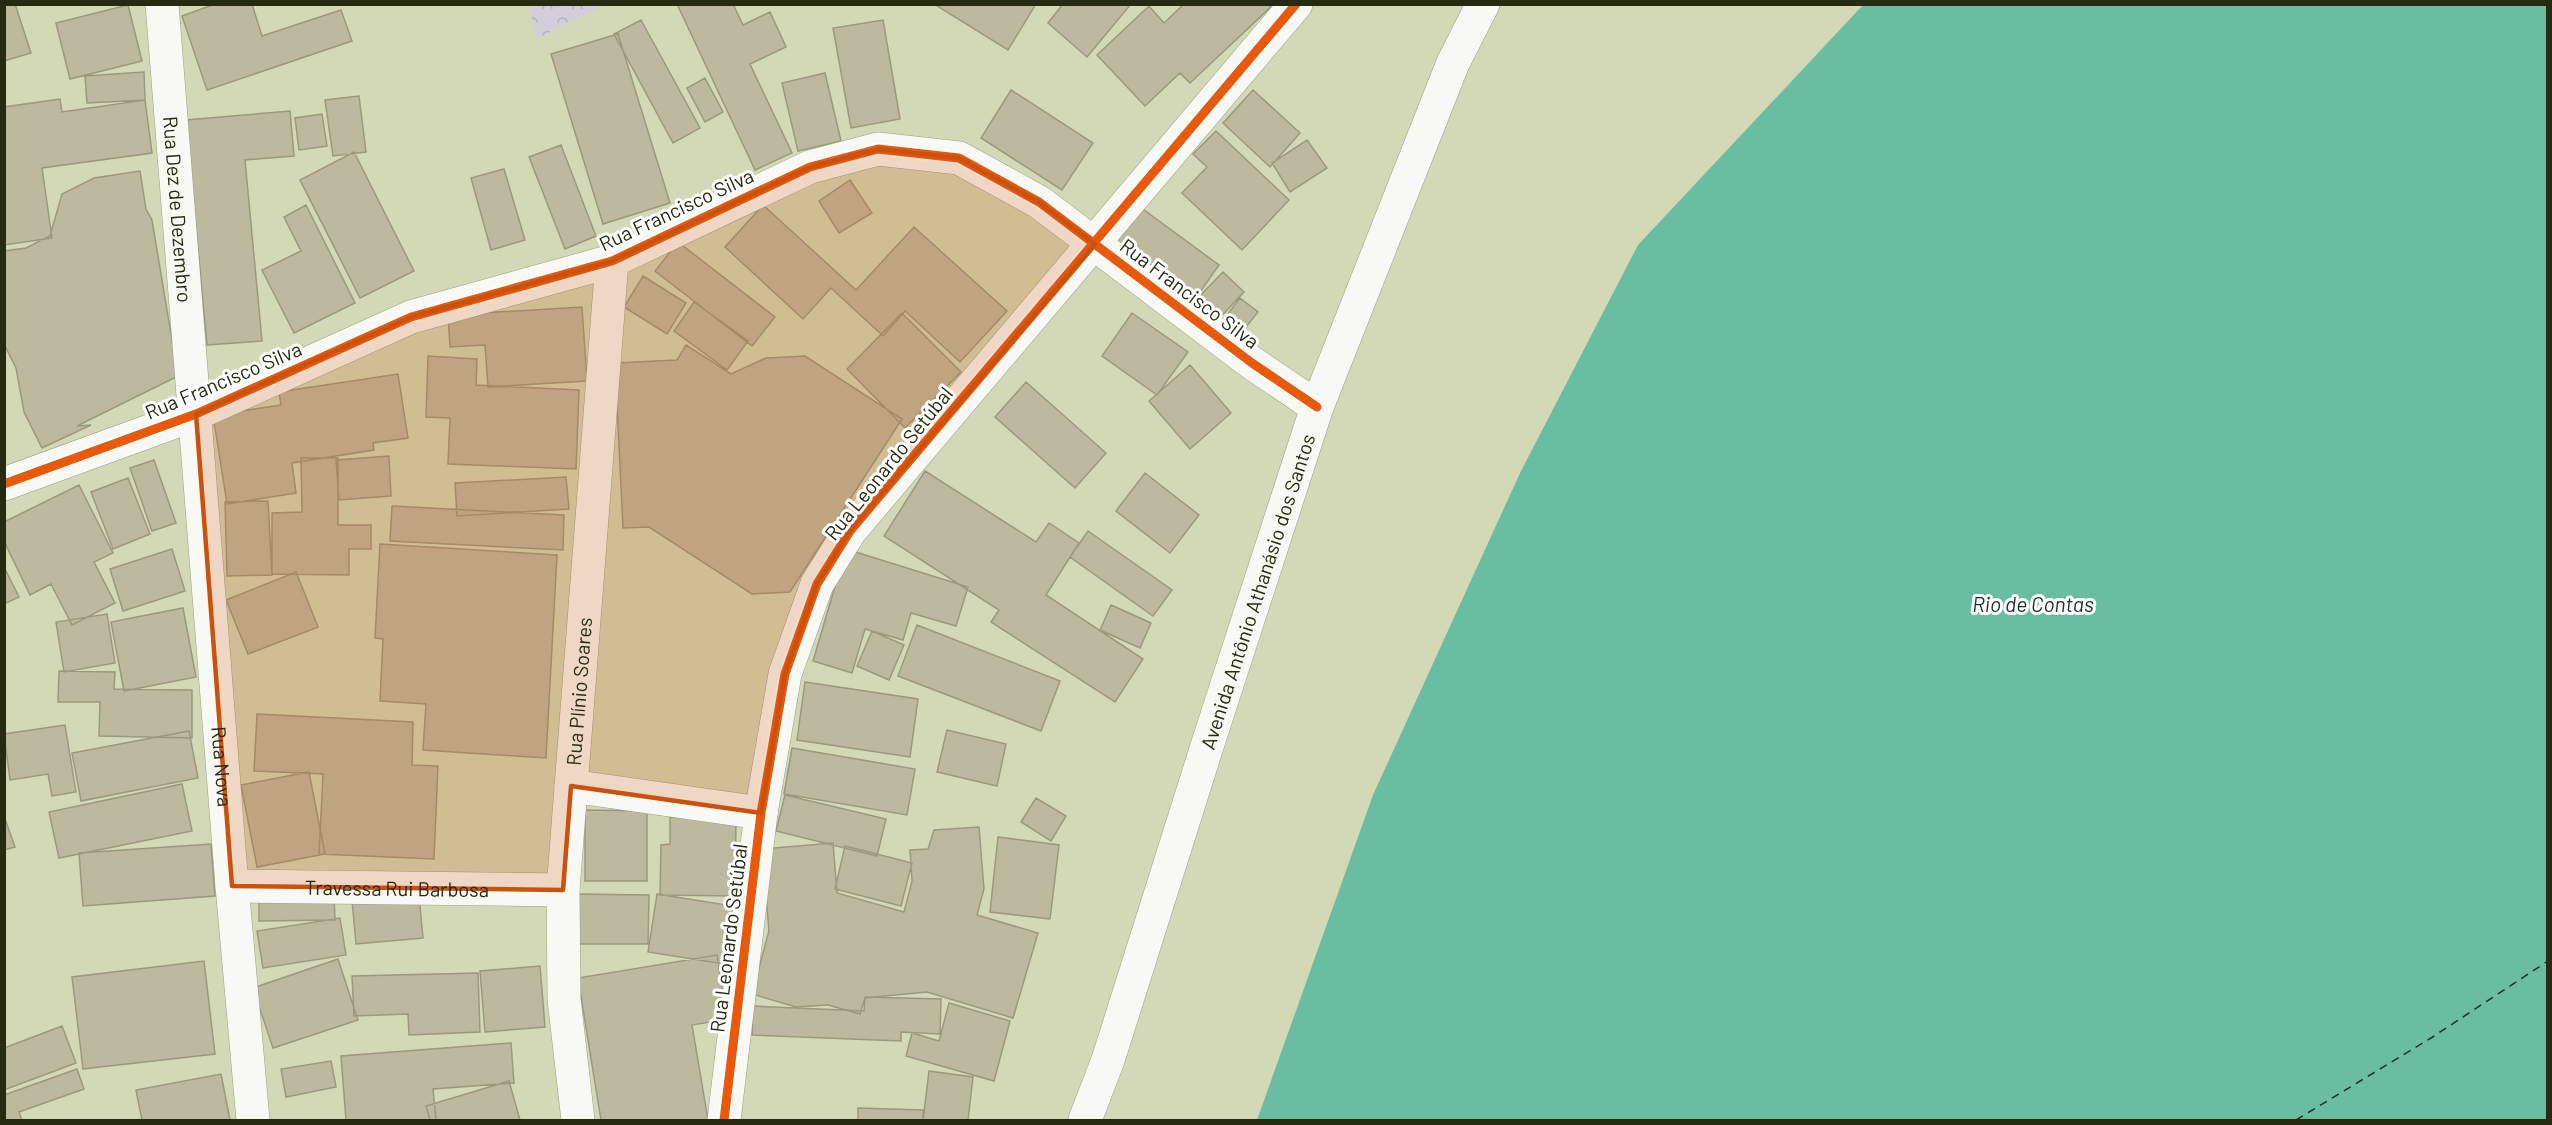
<svg xmlns="http://www.w3.org/2000/svg" width="2552" height="1125" font-family="Barlow,sans-serif">
<defs>
<pattern id="forest-crowns" width="20" height="18" patternUnits="userSpaceOnUse" patternTransform="scale(1.5)"><rect width="20" height="18" fill="#d2cfda"/><path d="M2 6a3 3 0 1 1 6 0M12 15a3 3 0 1 1 6 0" fill="none" stroke="#b4b2ba"/></pattern>
</defs>
<rect width="100%" height="100%" fill="#d3d9b6"/>
<path fill="url(#forest-crowns)" d="M 529,5 L 529,4 L 606,5 L 536,39 Z"/>
<path fill="#69bea2" d="M 1863,5 L 2547,5 L 2547,1120 L 1257,1120 L 1373,795 L 1520,473 L 1638,245 Z"/>
<g fill="none" stroke-linecap="round" stroke-linejoin="round">
<path stroke="#1c302b" stroke-width="1.5" stroke-dasharray="8 6" stroke-linecap="butt" d="M 2296,1120 L 2431,1038 L 2548,961"/>
</g>
<path fill="#bbba9e" stroke="#9a997d" stroke-width="1.5" d="M 4,4 L 15,4 L 31,53 L 4,61 Z
M 215,4 L 252,4 L 262,36 L 341,10 L 352,41 L 207,90 L 182,16 Z
M 677,4 L 733,4 L 743,25 L 770,12 L 786,47 L 750,64 L 792,153 L 755,170 Z
M 934,4 L 1036,4 L 1008,50 Z
M 1063,4 L 1131,4 L 1087,57 L 1048,23 Z
M 1184,4 L 1274,4 L 1190,83 L 1180,73 L 1145,106 L 1097,55 L 1149,6 L 1164,23 Z
M 128,5 L 142,61 L 70,79 L 56,23 Z
M 641,20 L 700,128 L 673,143 L 614,34 Z
M 883,20 L 900,119 L 851,128 L 833,28 Z
M 618,34 L 670,203 L 603,224 L 551,54 Z
M 144,72 L 145,100 L 87,103 L 85,76 Z
M 825,73 L 841,141 L 798,151 L 782,83 Z
M 705,78 L 723,112 L 705,122 L 687,88 Z
M 1011,90 L 1093,143 L 1062,190 L 981,138 Z
M 1253,90 L 1300,133 L 1270,167 L 1223,123 Z
M 359,96 L 366,152 L 333,156 L 325,100 Z
M 60,99 L 62,112 L 145,100 L 152,153 L 42,168 L 52,238 L 4,245 L 4,107 Z
M 290,111 L 294,156 L 245,160 L 262,341 L 207,345 L 186,120 Z
M 322,114 L 327,146 L 299,150 L 295,118 Z
M 1216,131 L 1289,200 L 1242,250 L 1182,193 L 1207,167 L 1193,154 Z
M 1307,140 L 1327,168 L 1290,192 L 1272,163 Z
M 561,145 L 596,236 L 565,249 L 529,157 Z
M 354,152 L 414,271 L 360,298 L 300,180 Z
M 504,169 L 525,240 L 491,250 L 471,178 Z
M 140,171 L 146,209 L 152,220 L 178,376 L 77,426 L 91,425 L 42,448 L 24,412 L 16,368 L 4,344 L 4,251 L 26,248 L 50,236 L 62,194 L 94,178 Z
M 850,180 L 872,213 L 839,233 L 819,201 Z
M 306,205 L 355,303 L 294,333 L 262,270 L 301,251 L 284,217 Z
M 763,205 L 856,290 L 914,227 L 1007,311 L 960,362 L 905,311 L 883,336 L 831,288 L 803,319 L 725,247 Z
M 1140,207 L 1219,265 L 1196,298 L 1116,240 Z
M 678,242 L 775,317 L 752,346 L 655,271 Z
M 1223,272 L 1244,292 L 1214,324 L 1193,303 Z
M 643,276 L 686,303 L 667,334 L 624,307 Z
M 1240,298 L 1258,312 L 1234,342 L 1216,329 Z
M 694,302 L 748,341 L 727,370 L 674,331 Z
M 582,307 L 587,381 L 488,387 L 485,345 L 450,347 L 448,315 Z
M 902,313 L 961,372 L 905,428 L 847,369 Z
M 1132,313 L 1188,352 L 1157,395 L 1102,356 Z
M 686,345 L 731,374 L 766,358 L 805,356 L 902,419 L 790,592 L 752,594 L 649,527 L 623,528 L 615,363 L 677,360 Z
M 428,356 L 477,359 L 476,385 L 579,390 L 576,469 L 448,464 L 450,418 L 426,417 Z
M 1190,365 L 1231,413 L 1190,449 L 1149,401 Z
M 398,374 L 408,438 L 373,443 L 374,450 L 292,463 L 296,493 L 227,504 L 213,415 L 281,405 L 279,392 Z
M 1026,382 L 1106,453 L 1075,488 L 995,417 Z
M 389,456 L 391,496 L 339,500 L 336,460 Z
M 301,458 L 338,458 L 338,525 L 371,525 L 371,549 L 349,549 L 349,575 L 272,574 L 272,513 L 302,512 Z
M 154,460 L 176,523 L 152,531 L 130,468 Z
M 925,471 L 1036,542 L 1049,523 L 1079,543 L 1046,595 L 1143,659 L 1115,702 L 991,622 L 999,610 L 884,536 Z
M 1145,473 L 1199,515 L 1170,553 L 1116,511 Z
M 566,477 L 569,509 L 457,516 L 455,483 Z
M 128,478 L 150,534 L 113,549 L 91,492 Z
M 79,485 L 113,553 L 94,562 L 115,603 L 72,625 L 51,584 L 30,595 L 4,541 L 4,522 Z
M 268,501 L 272,575 L 227,576 L 225,502 Z
M 392,506 L 564,515 L 563,550 L 390,541 Z
M 1088,531 L 1172,590 L 1153,616 L 1070,557 Z
M 380,544 L 557,555 L 546,758 L 423,750 L 426,704 L 380,701 L 383,639 L 375,638 Z
M 172,549 L 185,591 L 123,611 L 110,569 Z
M 846,549 L 968,587 L 956,626 L 911,613 L 903,640 L 865,629 L 852,673 L 813,661 Z
M 4,567 L 19,597 L 4,604 Z
M 296,572 L 318,627 L 248,654 L 226,600 Z
M 1111,605 L 1151,623 L 1140,648 L 1100,630 Z
M 183,608 L 196,677 L 124,691 L 111,622 Z
M 107,614 L 115,663 L 64,672 L 56,622 Z
M 917,625 L 1060,681 L 1041,731 L 898,676 Z
M 872,631 L 904,645 L 889,680 L 857,666 Z
M 59,671 L 115,672 L 114,689 L 192,690 L 192,738 L 99,736 L 100,702 L 58,702 Z
M 805,682 L 918,699 L 910,757 L 797,740 Z
M 257,714 L 413,722 L 412,765 L 438,766 L 434,859 L 319,854 L 323,774 L 254,771 Z
M 65,725 L 76,792 L 52,796 L 48,774 L 10,780 L 4,734 Z
M 947,730 L 1006,744 L 997,786 L 937,772 Z
M 189,731 L 198,778 L 81,801 L 72,753 Z
M 792,748 L 915,769 L 907,815 L 784,794 Z
M 309,772 L 325,854 L 257,867 L 241,785 Z
M 182,784 L 192,831 L 59,858 L 49,812 Z
M 785,795 L 886,819 L 877,856 L 776,831 Z
M 1036,798 L 1066,816 L 1051,841 L 1021,822 Z
M 585,810 L 647,811 L 647,881 L 585,881 Z
M 4,816 L 15,847 L 4,850 Z
M 670,817 L 736,818 L 735,896 L 660,895 L 661,845 L 670,844 Z
M 979,827 L 984,889 L 977,915 L 1038,933 L 1013,1018 L 927,992 L 865,998 L 860,1014 L 828,1005 L 796,1007 L 752,994 L 769,931 L 762,849 L 833,843 L 837,893 L 904,912 L 912,881 L 910,850 L 928,849 L 934,830 Z
M 998,837 L 1059,845 L 1050,919 L 990,912 Z
M 211,844 L 215,896 L 83,906 L 79,853 Z
M 845,846 L 912,863 L 901,906 L 835,889 Z
M 577,894 L 649,895 L 648,944 L 577,944 Z
M 657,894 L 733,906 L 724,964 L 648,952 Z
M 419,895 L 423,938 L 356,944 L 352,900 Z
M 334,896 L 335,920 L 259,921 L 259,898 Z
M 340,918 L 346,955 L 263,968 L 257,931 Z
M 717,955 L 727,1019 L 692,1025 L 708,1120 L 601,1120 L 578,978 Z
M 338,959 L 358,1020 L 273,1048 L 253,988 Z
M 204,961 L 215,1054 L 83,1069 L 72,977 Z
M 540,966 L 545,1027 L 485,1032 L 480,971 Z
M 478,973 L 480,1032 L 409,1035 L 408,1014 L 354,1016 L 352,976 Z
M 865,997 L 941,999 L 940,1034 L 901,1032 L 901,1041 L 752,1035 L 753,1006 L 864,1011 Z
M 949,1003 L 1010,1021 L 994,1081 L 906,1056 L 912,1033 L 939,1041 Z
M 62,1026 L 76,1063 L 4,1090 L 4,1048 Z
M 511,1043 L 514,1083 L 433,1089 L 436,1120 L 346,1120 L 341,1056 Z
M 331,1061 L 336,1087 L 286,1097 L 281,1069 Z
M 77,1069 L 84,1089 L 19,1112 L 22,1120 L 4,1120 L 4,1095 Z
M 929,1071 L 973,1077 L 968,1120 L 923,1120 Z
M 221,1074 L 230,1120 L 142,1120 L 136,1090 Z
M 509,1081 L 520,1120 L 430,1120 L 426,1106 Z
M 858,1108 L 923,1110 L 923,1120 L 858,1120 Z"/>
<g fill="none" stroke-linecap="round" stroke-linejoin="round">
<defs>
<g id="minor">
<path id="s1" d="M 162,4 L 232,886 L 253,1120"/>
<path d="M 4,484 L 196,414 L 411,317 L 612,261 L 810,167 L 878,149 L 959,158 L 1039,202 L 1252,363 L 1317,407"/>
<path d="M 571,786 L 761,813"/>
<path id="s2" d="M 232,886 L 563,890"/>
<path id="s3" d="M 578,1120 L 564,999 L 563,890 L 612,261"/>
<path d="M 724,1120 L 761,813 L 785,674 L 817,584 L 850,531 L 1296,4"/>
<path id="s4" d="M 1085,1120 L 1108,1060 L 1209,740 L 1317,407 L 1453,63 L 1483,4"/>
</g>
</defs>
<use href="#minor" stroke="#9a9e83" stroke-width="34"/>
<use href="#minor" stroke="#f8f9f4" stroke-width="33"/>
<defs>
<path id="cycleway" d="M 4,484 L 196,414 L 411,317 L 612,261 L 810,167 L 878,149 L 959,158 L 1039,202 L 1252,363 L 1317,407
M 724,1120 L 761,813 L 785,674 L 817,584 L 850,531 L 1296,4"/>
</defs>
<use href="#cycleway" stroke="#fff" stroke-width="13"/>
<use href="#cycleway" stroke="#e8590c" stroke-width="9"/>
</g>
<path fill="#cb520d" fill-opacity="0.2" stroke="#cb520d" stroke-width="4.5" stroke-linejoin="round" d="M 878,149 L 959,158 L 1039,202 L 1095,244 L 850,531 L 817,584 L 785,674 L 761,813 L 571,786 L 563,890 L 232,886 L 196,414 L 411,317 L 612,261 L 810,167 Z"/>
<g text-anchor="middle" dominant-baseline="central" stroke-width="6" stroke-linejoin="round" paint-order="stroke">
<g font-size="20" fill="#262a10" stroke="#fff">
<text stroke="none"><textPath href="#s1" startOffset="206">Rua Dez de Dezembro</textPath></text>
<text transform="translate(676 209) rotate(-25)">Rua Francisco Silva</text>
<text transform="translate(1190 293) rotate(37)">Rua Francisco Silva</text>
<text transform="translate(223 380) rotate(-23)">Rua Francisco Silva</text>
<text transform="translate(888 463) rotate(-51)">Rua Leonardo Setúbal</text>
<text stroke="none"><textPath href="#s4" startOffset="556">Avenida Antônio Athanásio dos Santos</textPath></text>
<text stroke="none"><textPath href="#s3" startOffset="430">Rua Plínio Soares</textPath></text>
<text stroke="none"><textPath href="#s1" startOffset="765">Rua Nova</textPath></text>
<text stroke="none"><textPath href="#s2" startOffset="165">Travessa Rui Barbosa</textPath></text>
<text transform="translate(728 938) rotate(-83)">Rua Leonardo Setúbal</text>
</g>
<g font-size="21" font-style="italic" fill="#1c302b" stroke="#fff">
<text x="2033" y="603">Rio de Contas</text>
</g>
</g>
<rect width="2552" height="1125" fill="none" stroke="#262a10" stroke-width="12"/>
</svg>
